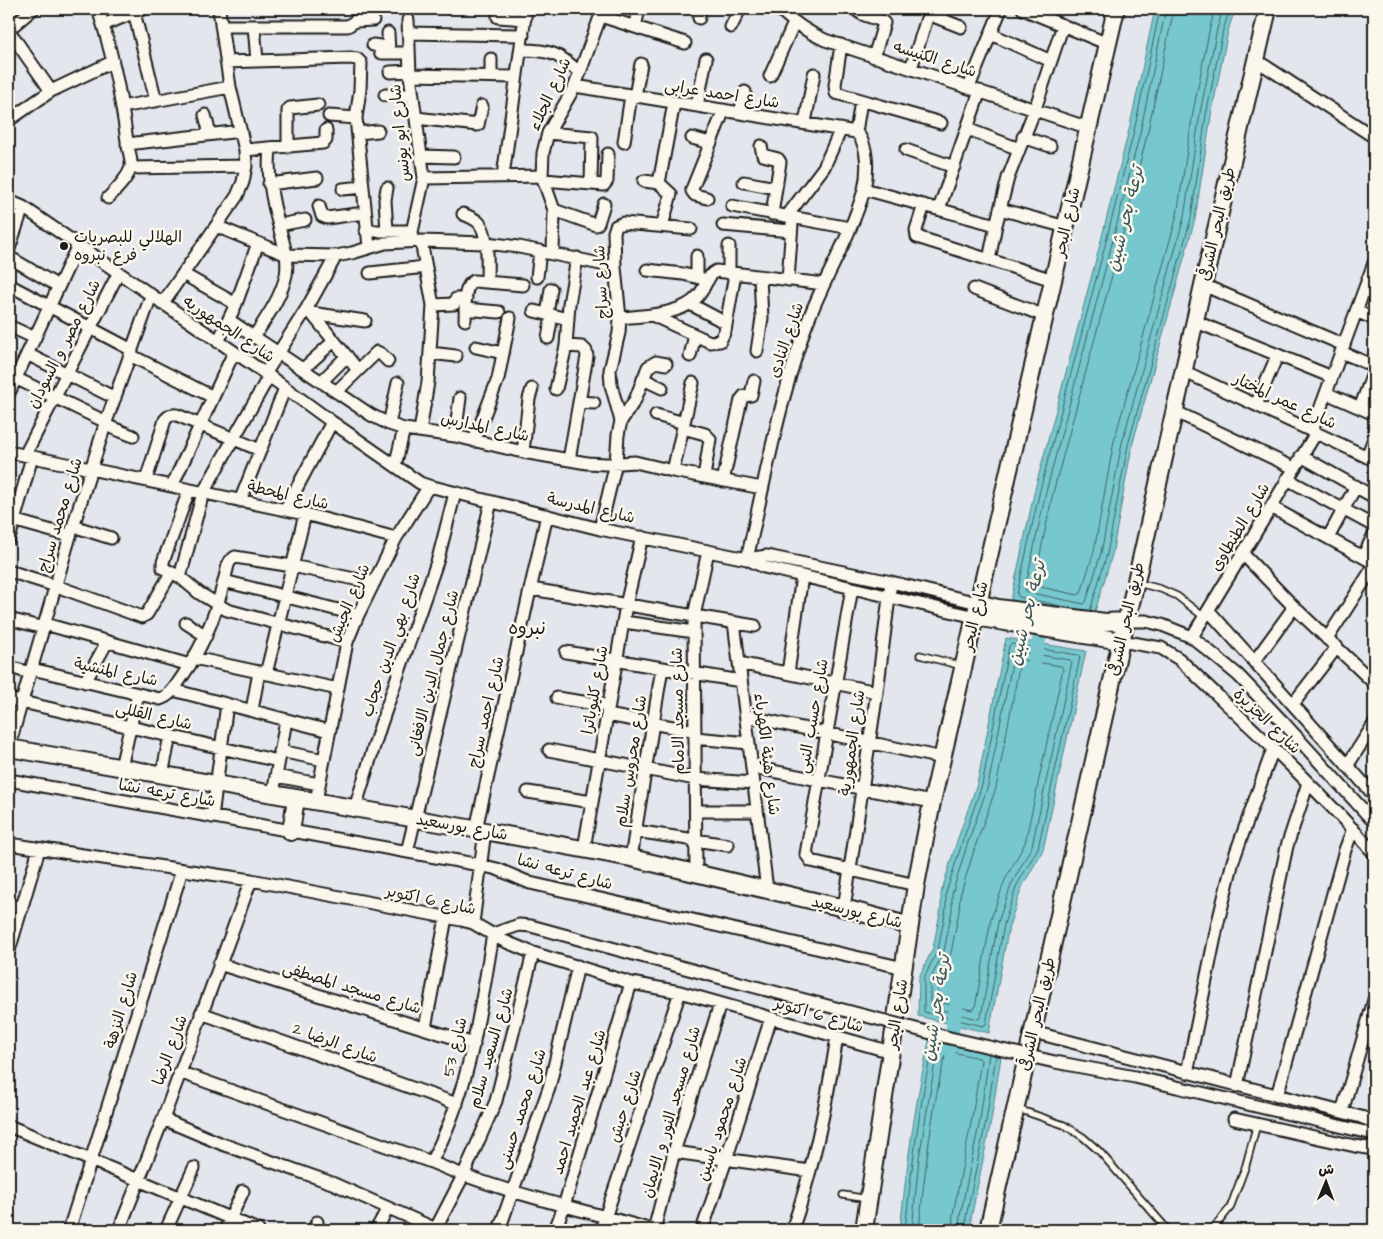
<svg xmlns="http://www.w3.org/2000/svg" width="1383" height="1239" font-family="'Architects Daughter','Playpen Sans Arabic',sans-serif">
<rect width="100%" height="100%" fill="#e3e6ed"/>
<filter id="ink" filterUnits="userSpaceOnUse"><feTurbulence type="fractalNoise" baseFrequency=".02" numOctaves="2"/><feDisplacementMap in="SourceGraphic" scale="10" xChannelSelector="R" yChannelSelector="G"/><feConvolveMatrix kernelMatrix="1 2 1 2 8 2 1 2 1" color-interpolation-filters="sRGB"/></filter>
<g filter="url(#ink)">
<path fill="#77c8ce" stroke="#538387" d="M 1155,9 L 1235,9 L 1228,31 L 1211,116 L 1195,219 L 1132,446 L 1112,555 L 1093,618 L 1011,600 L 1035,489 L 1099,248 L 1129,130 Z
M 1006,638 L 1086,651 L 1043,850 L 1022,887 L 1009,926 L 989,1033 L 918,1016 L 919,977 L 933,948 L 941,908 L 941,893 L 957,841 L 977,784 Z
M 932,1028 L 1003,1044 L 991,1121 L 971,1218 L 971,1230 L 900,1230 C 907,1162 916,1095 932,1028 Z"/>
<g fill="none" stroke-linecap="round" stroke-linejoin="round">
<path stroke="#406163" stroke-width="1" d="M 1166,9 L 1140,133 L 1110,251 L 1046,492 L 1025,589 L 1027,592 L 1084,604 L 1086,602 L 1101,553 L 1122,443 L 1184,217 L 1200,113 L 1217,29 L 1223,9
M 1174,9 L 1147,135 L 1118,253 L 1053,493 L 1034,583 L 1036,586 L 1078,595 L 1081,593 L 1094,551 L 1114,441 L 1177,215 L 1193,112 L 1210,27 L 1215,9
M 1075,609 L 1019,597 L 1017,594 L 1040,490 L 1104,249 L 1134,131 L 1160,9
M 1090,611 L 1107,554 L 1128,445 L 1191,218 L 1206,115 L 1223,30 L 1230,9
M 1012,644 L 1078,655 L 1080,657 L 1038,848 L 1017,885 L 1004,924 L 986,1024 L 983,1026 L 924,1012 L 924,978 L 938,949 L 946,909 L 946,893 L 962,843 L 982,785 L 1009,646 Z
M 1017,651 L 1070,660 L 1072,662 L 1032,846 L 1012,883 L 998,922 L 981,1017 L 978,1019 L 930,1007 L 930,980 L 944,951 L 952,910 L 952,894 L 967,845 L 988,786 L 1014,653 Z
M 1023,660 L 1061,666 L 1063,669 L 1025,843 L 1005,880 L 991,919 L 975,1008 L 972,1010 L 938,1002 L 938,981 L 951,953 L 959,911 L 960,896 L 975,847 L 996,788 L 1020,662 Z
M 905,1230 C 912,1167 919,1103 934,1041
M 912,1230 L 919,1158 L 934,1069 L 940,1043
M 919,1230 C 925,1171 931,1111 946,1052 L 948,1051 L 979,1058 L 981,1060 L 972,1118 L 953,1214 L 952,1230
M 959,1230 L 960,1216 L 980,1120 L 989,1054
M 966,1230 L 966,1217 L 986,1121 L 996,1056"/>
<path stroke="#77c8ce" stroke-width="14" d="M 1034,662 L 1044,619
M 949,1050 L 956,1007"/>
<defs>
<path id="lane" d="M 1138,583 L 1161,589 L 1177,596 L 1204,617
M 920,655 L 962,666
M 1018,1109 L 1064,1125 L 1083,1137 L 1099,1151 L 1168,1230
M 843,1195 L 868,1199
M 1212,1230 L 1230,1208 L 1246,1165 L 1257,1124"/>
<path id="street" d="M 98,9 C 112,51 121,96 127,141 C 128,149 132,159 131,167 C 128,178 116,190 108,198
M 779,9 C 793,22 807,32 825,40 L 1089,128
M 856,9 C 862,18 877,16 884,23 L 874,57
M 1023,9 L 1108,44
M 134,12 L 156,101
M 928,14 L 961,27
M 601,16 L 685,43
M 498,17 L 525,19
M 699,18 L 699,9
M 408,20 L 410,75 L 424,178 L 410,241
M 103,25 L 143,9
M 221,26 L 348,26 L 355,21 L 373,20
M 254,26 L 257,61
M 635,27 L 639,9
M 731,27 L 740,9
M 9,29 L 33,9
M 9,31 L 51,91
M 388,33 L 389,53
M 408,33 L 523,35
M 991,34 L 1051,61
M 373,45 L 380,46 L 380,52 L 382,53 L 409,53
M 841,45 L 835,85 L 836,93 L 941,123
M 521,50 C 550,50 558,53 579,72
M 1256,60 L 1374,137
M 226,62 L 350,58 L 357,59 L 361,63 L 360,90 L 356,118 L 369,247
M 911,68 L 930,9
M 390,72 L 410,71
M 410,75 L 516,77
M 491,76 L 491,59
M 770,76 L 794,23
M 575,86 L 856,132 C 869,145 868,172 864,190 C 850,240 820,284 803,334 C 778,407 764,484 747,559
M 969,87 L 1001,9
M 385,95 L 413,95
M 635,96 L 641,64
M 697,106 L 706,59
M 122,107 L 230,87
M 740,113 L 745,92
M 205,115 L 210,134
M 329,116 L 356,118
M 416,118 L 478,125 L 482,106
M 9,120 L 51,91 L 112,62
M 805,123 L 814,74
M 967,129 L 1019,149
M 856,132 L 861,101
M 358,133 L 378,131
M 548,133 L 592,137 L 591,184
M 1023,137 L 1050,146
M 692,138 L 710,143
M 624,142 L 631,95
M 127,144 L 241,131
M 761,146 L 763,155 L 778,159 L 780,162 L 772,214
M 288,147 L 288,110 L 290,108 L 318,105
M 245,150 L 323,143 L 326,140 L 326,130
M 906,150 L 954,167
M 421,156 L 454,157
M 131,168 L 246,166
M 503,176 L 526,9
M 424,178 L 542,176
M 544,180 L 604,185 L 607,181 L 608,154
M 644,181 L 659,183
M 744,182 L 776,188
M 269,184 L 317,178
M 343,189 L 363,187
M 864,189 L 996,225
M 707,198 L 695,195 L 692,191 L 692,189 L 724,110
M 9,201 L 23,207 L 269,376 L 332,422 L 420,483 L 429,486 L 600,529 L 747,559 L 764,567 L 975,617
M 924,205 L 916,230 L 917,237 L 1053,280
M 319,206 L 322,216 L 327,218 L 364,213
M 732,206 L 850,228
M 939,209 L 980,91
M 1000,209 L 1066,227
M 554,210 L 596,225 L 598,223 L 604,204
M 463,214 C 468,216 473,218 477,221 C 490,231 487,268 487,282
M 787,216 L 824,167 L 841,129
M 279,225 L 305,220
M 723,225 L 791,231
M 216,226 L 287,255 L 336,256 L 352,253 L 385,243 L 421,241 L 486,243 L 519,247 L 615,267
M 662,226 L 671,194 L 659,183 L 674,103
M 366,231 L 412,231
M 387,231 L 385,200 L 387,188
M 9,249 L 23,207
M 553,253 L 554,210 L 542,176 L 543,153 L 548,133 L 575,86 L 603,9
M 697,256 L 697,277
M 9,257 L 58,286
M 989,260 L 996,225 L 1008,178 L 1035,109 L 1063,25
M 647,270 L 683,274 L 708,280
M 370,273 L 426,267
M 729,273 L 729,246
M 183,274 L 236,304
M 537,277 L 540,251
M 788,280 L 792,224
M 9,285 L 132,350
M 1203,285 L 1344,345
M 974,289 L 1045,316
M 162,304 L 237,196 L 243,182 L 246,166 L 245,150 L 230,87 L 219,9
M 690,304 L 726,323
M 433,305 L 454,304 L 456,299 L 466,298
M 307,308 L 358,370
M 465,309 L 499,312
M 534,311 L 568,319
M 1356,311 L 1374,319
M 311,313 L 365,321
M 547,314 L 551,289
M 652,315 L 710,342 L 720,341 L 725,331 L 735,274
M 620,318 C 643,316 683,315 698,296 C 705,289 707,275 716,271 L 824,284
M 229,320 L 371,415 L 389,424 L 404,429 L 455,436 L 523,452 L 587,463 L 605,464 L 635,462 L 673,471 L 762,488
M 465,320 C 466,308 462,286 474,281 L 523,285
M 1194,321 L 1332,377
M 9,326 L 35,338
M 254,337 C 266,318 281,298 286,275 C 289,257 283,243 279,226 C 272,200 267,176 270,149
M 548,338 L 552,315
M 218,342 L 236,304 L 258,243
M 566,346 L 582,347 L 586,351 L 587,356 L 569,460
M 476,347 L 503,353
M 757,351 L 762,318 L 760,277
M 1341,352 L 1374,366
M 430,353 L 456,356
M 27,354 L 115,398
M 130,355 L 213,397
M 690,356 L 695,335
M 303,369 L 334,341
M 1183,371 L 1374,460
M 265,374 L 307,308 L 336,256
M 9,375 L 106,422
M 643,379 L 662,388
M 321,382 L 347,356
M 556,389 L 566,346 L 569,304 L 577,258
M 336,392 L 377,352 L 381,354 L 388,361
M 9,393 L 78,245
M 1326,393 L 1374,414
M 579,402 L 594,403
M 1256,405 L 1277,356
M 1360,408 L 1374,371
M 1174,411 L 1294,468
M 656,415 L 684,423
M 621,421 L 635,400 L 648,367 L 656,362 L 666,364
M 389,424 L 398,383
M 105,425 L 133,436
M 683,428 L 705,434 L 710,439 L 704,477
M 420,431 L 428,382 L 433,305 L 421,241
M 1312,431 L 1374,263
M 455,436 L 460,398
M 474,441 L 498,379 L 510,318
M 9,452 L 305,514 L 396,538
M 523,452 L 529,399 L 532,389
M 25,455 L 118,274
M 1301,456 L 1374,497
M 1367,457 L 1374,438
M 395,466 L 404,429
M 673,471 L 693,383
M 1287,479 L 1374,526
M 146,480 L 165,420 C 169,415 172,414 177,415 L 260,450
M 723,481 L 741,400 L 744,396 L 751,395 L 754,381
M 172,486 L 234,352
M 189,490 L 163,562 L 163,568 L 180,577 L 199,593 L 227,610 L 347,642
M 240,501 L 285,388
M 1271,507 L 1374,563
M 285,510 L 332,422
M 9,519 L 70,536
M 73,526 L 111,538
M 600,529 L 616,463 L 618,435 L 621,421 L 611,385 L 610,370 L 619,333 L 620,318 L 615,267 L 614,232 L 616,226 L 623,223 L 691,229
M 1328,538 L 1356,486
M 9,539 L 32,457
M 1243,554 L 1294,607 L 1374,683
M 1363,557 L 1374,534
M 747,559 L 767,556 L 891,582 L 978,603
M 9,571 L 56,586 L 142,617 L 147,614 L 171,573
M 180,577 L 203,493 L 269,376
M 224,581 L 358,615
M 852,588 L 806,854 L 811,861 L 916,885
M 531,589 L 755,626
M 1209,611 L 1374,795
M 9,619 L 44,628
M 1126,621 L 1146,621 L 1162,625 L 1192,637 L 1238,675 L 1283,722 L 1374,822
M 624,622 L 694,632
M 734,622 L 767,890
M 186,623 L 206,636
M 45,624 L 190,665
M 1192,637 L 1316,433
M 1327,639 L 1374,566
M 1121,641 L 1161,648 L 1179,659 C 1245,722 1314,784 1374,853
M 566,652 L 741,681
M 194,658 L 338,689
M 1254,662 L 1294,607
M 739,663 L 877,692
M 9,667 L 31,673
M 32,669 L 160,699 C 171,696 176,685 182,677 C 207,640 218,609 228,565 L 230,561 L 235,557 L 292,566 L 374,583
M 788,673 L 802,576
M 266,674 L 305,514
M 85,682 L 107,642
M 173,690 L 329,731
M 557,698 L 609,706
M 9,699 L 278,761
M 1293,704 L 1337,647
M 252,710 L 259,672
M 607,715 L 695,731
M 746,716 L 942,758
M 695,738 L 749,743
M 9,746 L 70,536 L 105,425 L 151,296
M 549,750 L 695,779 L 754,783
M 280,751 L 324,760
M 1347,766 L 1374,724
M 121,767 L 138,694
M 752,767 L 932,802
M 162,775 L 170,736
M 276,776 L 319,784
M 9,780 L 480,865 L 497,869 L 530,883 L 904,968
M 528,792 L 592,802
M 273,794 L 286,720
M 316,801 L 347,642 L 358,615 L 396,538 L 429,486
M 355,808 L 380,727 L 438,559 L 455,493
M 696,811 L 757,811
M 212,817 L 227,704
M 476,829 L 547,515
M 635,831 L 728,845
M 9,844 L 251,880 L 461,920 L 473,923 L 504,941 L 533,953 L 631,983 L 680,992 L 891,1052
M 584,849 L 626,605 L 642,537
M 407,852 L 491,502
M 631,858 L 662,668
M 696,873 L 694,616 L 708,551
M 9,904 L 22,909
M 844,908 L 877,692 L 891,582
M 473,923 L 485,831
M 9,951 L 39,849
M 219,964 L 474,1044
M 201,1013 L 457,1104
M 425,1028 L 446,918
M 1033,1032 L 1361,1117 L 1374,1122
M 179,1072 L 431,1162 C 502,1193 578,1208 652,1230
M 1187,1073 L 1218,922 L 1233,861 L 1273,749
M 1237,1086 L 1287,846 L 1308,783
M 1277,1096 L 1345,850 L 1353,829
M 1342,1112 L 1374,1000
M 163,1119 L 222,1144 L 332,1183 L 436,1229
M 1234,1119 L 1355,1146 L 1367,1148 L 1374,1145
M 9,1126 C 92,1160 175,1195 258,1230
M 1352,1129 L 1374,1134
M 674,1152 L 810,1171
M 431,1162 C 470,1091 480,1012 493,934 L 519,925 L 531,926 L 725,979
M 69,1230 L 182,870
M 119,1230 L 163,1119 L 251,880
M 166,1230 L 194,1168
M 225,1230 L 243,1191
M 314,1230 L 317,1222
M 376,1230 L 388,1208
M 435,1230 L 463,1176 L 496,1101 L 533,953
M 499,1230 L 549,1088 L 578,966
M 555,1230 L 564,1206 L 631,983
M 601,1230 L 680,992
M 654,1230 L 674,1152 L 720,1004
M 702,1230 L 726,1160 L 771,1018
M 792,1230 C 814,1167 827,1102 837,1037"/>
<path id="secondary" d="M 978,603 L 998,608 L 1105,622 L 1126,621
M 975,617 L 1121,641
M 9,748 L 485,831 L 631,858 L 844,908 L 910,926
M 291,832 L 296,798
M 864,1230 L 916,885 L 932,802 L 1116,9
M 988,1230 L 1121,641 L 1132,599 L 1203,285 L 1268,9"/>
</defs>
<use href="#lane" stroke="#1c1c1c" stroke-width="9"/>
<use href="#street" stroke="#1c1c1c" stroke-width="15"/>
<use href="#secondary" stroke="#1c1c1c" stroke-width="20"/>
<use href="#lane" stroke="#fbf7ec" stroke-width="5.5"/>
<use href="#street" stroke="#fbf7ec" stroke-width="11"/>
<use href="#secondary" stroke="#fbf7ec" stroke-width="16"/>
<defs>
<path id="street-bridge" d="M 725,979 L 950,1038 L 1055,1062 L 1135,1077 L 1352,1129"/>
</defs>
<use href="#street-bridge" stroke="#1c1c1c" stroke-width="15" stroke-linecap="butt"/>
<use href="#street-bridge" stroke="#fbf7ec" stroke-width="11"/>
</g>
</g>
<circle fill="#1c1c1c" stroke="#fbf7ec" stroke-width="2" cx="64" cy="246" r="5"/>
<g text-anchor="middle" dominant-baseline="central" stroke-width="5" stroke-linejoin="round" paint-order="stroke">
<g font-size="16" fill="#1c1c1c" stroke="#fbf7ec">
<text transform="translate(935 59) rotate(18)">شارع الكنيسه</text>
<text transform="translate(550 94) rotate(-65)">شارع الجلاء</text>
<text transform="translate(722 94) rotate(9)">شارع احمد عرابى</text>
<text transform="translate(400 133) rotate(-96)">شارع ابو يونس</text>
<text transform="translate(1067 222) rotate(-77)">شارع البحر</text>
<text transform="translate(1217 224) rotate(-77)">طريق البحر الشرقى</text>
<text transform="translate(601 282) rotate(-93)">شارع سراج</text>
<text transform="translate(229 329) rotate(34)">شارع الجمهوريه</text>
<text transform="translate(786 340) rotate(-71)">شارع النادى</text>
<text transform="translate(64 344) rotate(-63)">شارع مصر و السودان</text>
<text transform="translate(1285 401) rotate(25)">شارع عمر المختار</text>
<text transform="translate(485 427) rotate(12)">شارع المدارس</text>
<text transform="translate(288 495) rotate(13)">شارع المحطة</text>
<text transform="translate(591 508) rotate(13)">شارع المدرسة</text>
<text transform="translate(60 515) rotate(-73)">شارع محمد سراج</text>
<text transform="translate(1240 527) rotate(-59)">شارع الطنطاوى</text>
<text transform="translate(349 603) rotate(-67)">شارع الجيش</text>
<text transform="translate(975 616) rotate(-77)">شارع البحر</text>
<text transform="translate(1126 619) rotate(-77)">طريق البحر الشرقى</text>
<text transform="translate(391 645) rotate(-71)">شارع بهي الدين حجاب</text>
<text transform="translate(116 672) rotate(12)">شارع المنشية</text>
<text transform="translate(433 673) rotate(-76)">شارع جمال الدين الافغانى</text>
<text transform="translate(595 690) rotate(-80)">شارع كليوباترا</text>
<text transform="translate(678 711) rotate(-91)">شارع مسجد الامام</text>
<text transform="translate(486 712) rotate(-77)">شارع احمد سراج</text>
<text transform="translate(154 716) rotate(13)">شارع القللى</text>
<text transform="translate(813 716) rotate(-80)">شارع حسب النبى</text>
<text transform="translate(1267 721) rotate(44)">شارع الجزيرة</text>
<text transform="translate(852 743) rotate(-82)">شارع الجمهورية</text>
<text transform="translate(767 754) rotate(83)">شارع هيئة الكهرباء</text>
<text transform="translate(631 761) rotate(-81)">شارع محروس سلام</text>
<text transform="translate(167 793) rotate(10)">شارع ترعه نشا</text>
<text transform="translate(462 827) rotate(10)">شارع بورسعيد</text>
<text transform="translate(565 872) rotate(15)">شارع ترعه نشا</text>
<text transform="translate(431 900) rotate(12)">شارع 6 اكتوبر</text>
<text transform="translate(857 912) rotate(14)">شارع بورسعيد</text>
<text transform="translate(352 988) rotate(17)">شارع مسجد المصطفى</text>
<text transform="translate(121 1010) rotate(-73)">شارع النزهة</text>
<text transform="translate(897 1014) rotate(-81)">شارع البحر</text>
<text transform="translate(1037 1014) rotate(-77)">طريق البحر الشرقى</text>
<text transform="translate(819 1015) rotate(16)">شارع 6 اكتوبر</text>
<text transform="translate(335 1043) rotate(20)">شارع الرضا 2</text>
<text transform="translate(455 1047) rotate(-77)">شارع 53</text>
<text transform="translate(491 1048) rotate(-74)">شارع السعيد سلام</text>
<text transform="translate(170 1050) rotate(-70)">شارع الرضا</text>
<text transform="translate(579 1102) rotate(-73)">شارع عبد الحميد احمد</text>
<text transform="translate(625 1106) rotate(-72)">شارع حبش</text>
<text transform="translate(522 1109) rotate(-72)">شارع محمد حسنى</text>
<text transform="translate(671 1112) rotate(-74)">شارع مسجد النور و الايمان</text>
<text transform="translate(722 1119) rotate(-72)">شارع محمود ياسين</text>
</g>
<g font-size="16" fill="#1c1c1c" stroke="#fbf7ec" text-anchor="start">
<text x="74" y="237">الهلالي للبصريات<tspan x="74" dy="18">فرع نبروه</tspan></text>
</g>
<g font-size="18" font-style="italic" fill="#3c585a" stroke="#fbf7ec">
<text transform="translate(1125 219) rotate(-76)">ترعة بحر شبين</text>
<text transform="translate(1027 613) rotate(-76)">ترعة بحر شبين</text>
<text transform="translate(936 1008) rotate(-81)">ترعة بحر شبين</text>
</g>
<g font-size="19" fill="#1c1c1c" stroke="#fbf7ec">
<text x="527" y="628">نبروه</text>
</g>
</g>
<rect width="1383" height="1239" fill="none" stroke="#fbf7ec" stroke-width="30"/>
<rect x="15" y="15" width="1353" height="1209" fill="none" stroke="#1c1c1c" stroke-width="2" filter="url(#ink)"/>
<g transform="translate(1326 1182) rotate(1)" stroke="#fbf7ec" stroke-width="4" paint-order="stroke">
<path d="M0-4L9 19L0 12L-9 19Z" fill="#1c1c1c"/>
<text y="-8" font-size="14" font-weight="bold" text-anchor="middle" fill="#1c1c1c">ش</text>
</g>
</svg>
